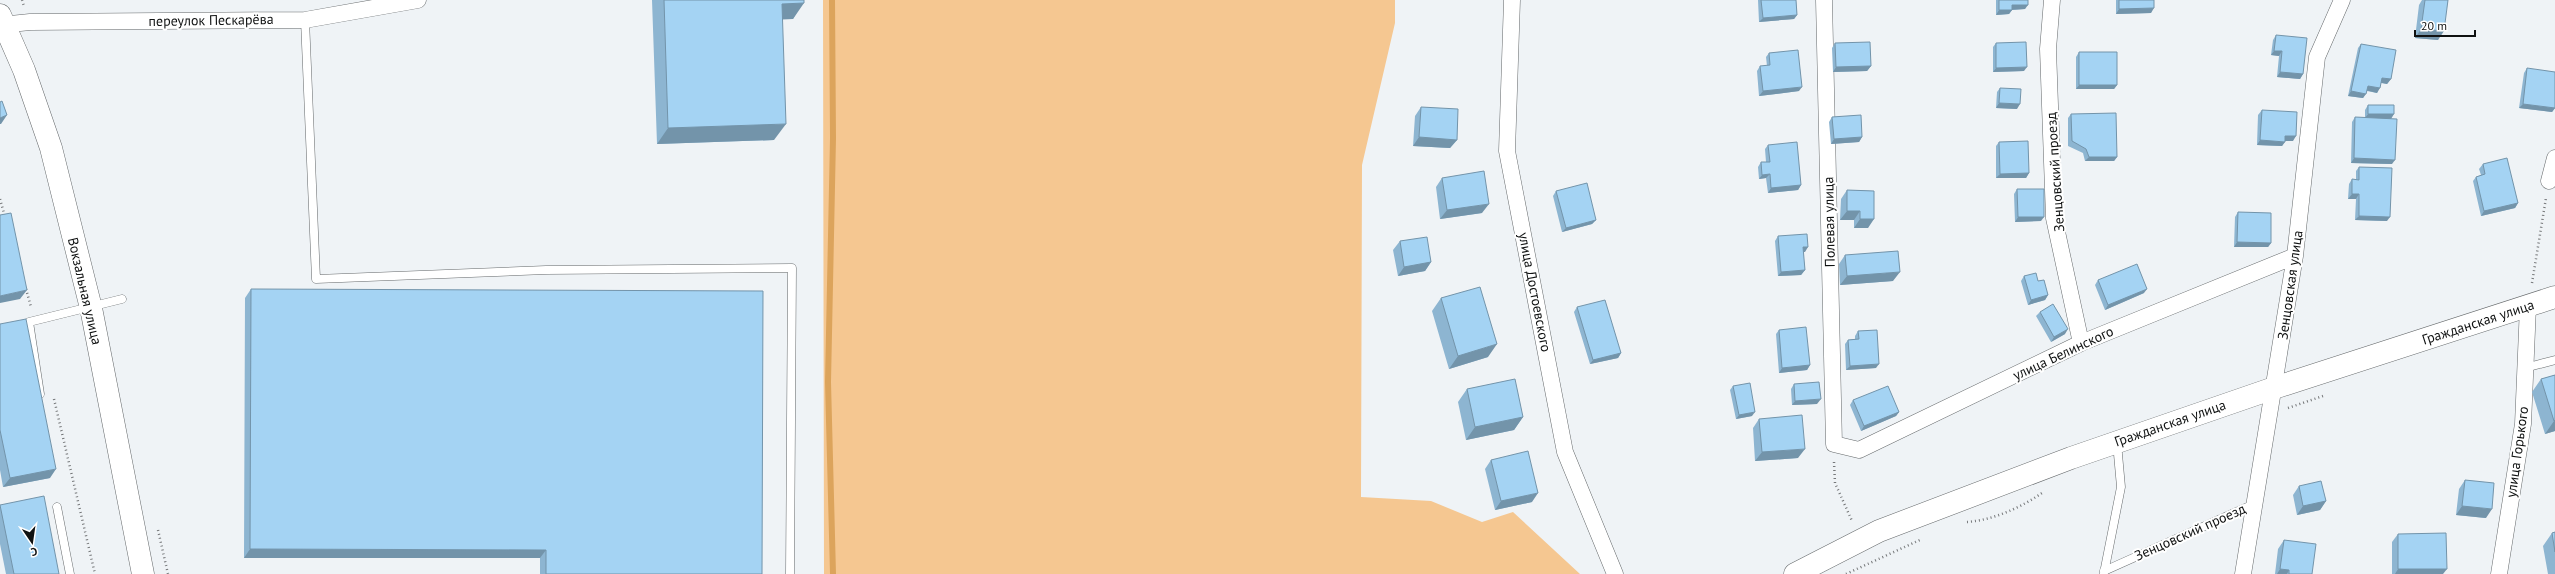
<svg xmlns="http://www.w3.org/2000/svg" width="2555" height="574" font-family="'PT Sans',sans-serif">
<rect width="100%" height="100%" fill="#eff3f6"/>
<path fill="#f5c791" d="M 823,0 L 1395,0 L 1395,23 L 1362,165 L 1361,497 L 1431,501 L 1482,522 L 1513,512 L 1580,574 L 824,574 Z"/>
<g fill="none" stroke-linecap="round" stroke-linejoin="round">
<path stroke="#dca45c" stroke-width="6" d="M 832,0 L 833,138 L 828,382 L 833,574"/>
<defs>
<path id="service" d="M 305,20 L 316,279 L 546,270 L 792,268 L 790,574
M 2525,368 L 2555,360
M 40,394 L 29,322 L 122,299
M 57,507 L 70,574
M 2104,571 L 2254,504
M 2104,573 L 2121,487 L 2117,443"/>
<path id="minor" d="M 1512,0 L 1507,151 L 1565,452 L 1615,574
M 1824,0 L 1834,444 L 1859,450 L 2081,343 L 2295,256
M 2052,0 L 2048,49 L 2054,218 L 2081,343
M 0,25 L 30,22 L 305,20 L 418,0
M 2549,181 L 2555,158
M 2243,574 L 2295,256 L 2317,57 L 2342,0
M 2499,574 L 2523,424 L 2528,306"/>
<path id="secondary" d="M 0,15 L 24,70 L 51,148 L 91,308 L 143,574
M 1795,574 L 1879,531 L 2071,458 L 2274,388 L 2555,297"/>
</defs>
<use href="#service" stroke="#65696b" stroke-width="9"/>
<use href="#minor" stroke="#65696b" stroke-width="17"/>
<use href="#secondary" stroke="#65696b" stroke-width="23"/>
<path stroke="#76787a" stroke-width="2.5" stroke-dasharray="1 3" stroke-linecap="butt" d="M 22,0 L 24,6
M 0,199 L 5,217
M 2532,283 L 2546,198
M 26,289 L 31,307
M 54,399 L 95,574
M 2288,408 L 2323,396
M 1834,462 L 1835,483 L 1852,521
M 1967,522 C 1993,520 2020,508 2042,493
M 158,530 L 168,574
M 1846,574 L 1922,539"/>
<use href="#service" stroke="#fff" stroke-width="8"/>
<use href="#minor" stroke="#fff" stroke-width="16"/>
<use href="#secondary" stroke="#fff" stroke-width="22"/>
</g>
<path fill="#8db5d1" d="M 652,0 L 804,0 L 793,19 L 782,19 L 774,140 L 657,144 Z
M 1758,0 L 1796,0 L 1797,15 L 1794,19 L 1759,22 Z
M 1996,0 L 2028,0 L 2025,9 L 2012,10 L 2009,14 L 1996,15 Z
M 2116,0 L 2154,0 L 2151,13 L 2116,14 Z
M 2422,0 L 2448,0 L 2438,40 L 2415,38 L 2419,5 Z
M 2276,35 L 2303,74 L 2300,79 L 2277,77 L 2279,56 L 2271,55 L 2273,40 Z
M 1835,43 L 1871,66 L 1867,71 L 1833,72 L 1832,48 Z
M 1996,43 L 2024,71 L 1993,72 L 1993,47 Z
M 2361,44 L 2391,79 L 2387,84 L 2381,83 L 2377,93 L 2367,91 L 2363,98 L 2348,96 L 2358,48 Z
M 2079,52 L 2117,85 L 2114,89 L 2076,89 L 2076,57 Z
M 1769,53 L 1799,91 L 1759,96 L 1757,71 L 1760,66 L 1767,66 L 1766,57 Z
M 2527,68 L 2555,108 L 2552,112 L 2519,108 L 2524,73 Z
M 2000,88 L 2017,109 L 1996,108 L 1997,92 Z
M 2368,105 L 2391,119 L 2392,164 L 2351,163 L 2352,122 L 2355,117 L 2365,118 L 2365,110 Z
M 1421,107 L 1457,140 L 1450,148 L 1413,146 L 1415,116 Z
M 2262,110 L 2293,141 L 2285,141 L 2282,146 L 2257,145 L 2258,115 Z
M 2071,114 L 2117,157 L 2114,161 L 2085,161 L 2083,153 L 2068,146 L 2068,118 Z
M 1832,117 L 1862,137 L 1859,142 L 1831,144 L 1829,122 Z
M 1999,142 L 2029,173 L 2026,178 L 1996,178 L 1996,146 Z
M 1768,145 L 1801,185 L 1798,190 L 1768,193 L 1766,178 L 1759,179 L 1758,167 L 1761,162 L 1766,162 L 1765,149 Z
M 2483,164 L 2518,203 L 2515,208 L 2481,216 L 2473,181 L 2476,177 L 2481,175 L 2479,169 Z
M 2359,167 L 2387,221 L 2355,220 L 2356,199 L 2348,199 L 2349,184 L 2352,179 L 2356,180 L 2356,171 Z
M 1442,178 L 1482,213 L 1440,219 L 1436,187 Z
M 2017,189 L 2041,221 L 2015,222 L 2014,194 Z
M 1847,190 L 1874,191 L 1868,228 L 1854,228 L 1854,220 L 1840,220 L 1841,199 Z
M 1556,191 L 1596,220 L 1592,224 L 1562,232 L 1553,196 Z
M 2238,212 L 2271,243 L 2268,247 L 2234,247 L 2235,217 Z
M 1778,236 L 1805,252 L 1803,252 L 1805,270 L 1801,275 L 1778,276 L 1775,241 Z
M 1400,241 L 1431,262 L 1425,271 L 1398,276 L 1393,250 Z
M 1845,255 L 1893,281 L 1840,285 L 1839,264 Z
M 2024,276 L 2038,281 L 2048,295 L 2045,300 L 2028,305 L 2021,281 Z
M 2098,280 L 2144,293 L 2105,310 L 2095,285 Z
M 251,289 L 762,574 L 540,574 L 540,558 L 244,558 L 245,298 Z
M 1441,298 L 1488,357 L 1449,369 L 1432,311 Z
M 1577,307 L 1621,353 L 1618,358 L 1590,364 L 1574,312 Z
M 2040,312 L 2065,334 L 2051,342 L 2036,316 Z
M 0,324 L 50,478 L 3,487 L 0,470 Z
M 1779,330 L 1810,365 L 1807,370 L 1779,373 L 1776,334 Z
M 1858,331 L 1876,368 L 1846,370 L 1845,344 L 1848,340 L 1855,339 L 1855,336 Z
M 2555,375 L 2555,431 L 2545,434 L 2532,392 L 2541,379 Z
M 1794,384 L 1817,404 L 1792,405 L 1791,389 Z
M 1733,386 L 1752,416 L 1736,419 L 1730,390 Z
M 1467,389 L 1523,417 L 1514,430 L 1466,440 L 1458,402 Z
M 1853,400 L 1899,412 L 1896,416 L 1861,431 L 1850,405 Z
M 1759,419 L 1798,458 L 1755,461 L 1753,428 Z
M 1491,460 L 1532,502 L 1495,510 L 1485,469 Z
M 2465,480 L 2486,518 L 2456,515 L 2459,489 Z
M 2299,486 L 2326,501 L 2320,510 L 2297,515 L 2293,495 Z
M 0,505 L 59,574 L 6,574 L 0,544 Z
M 2555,532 L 2555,574 L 2548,574 L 2543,546 L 2552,533 Z
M 2398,534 L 2443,574 L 2392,574 L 2392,542 Z
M 2284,540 L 2312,574 L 2275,574 L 2278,549 Z"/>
<path fill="#7394aa" d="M 804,3 L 793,19 L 771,20 L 782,4 Z
M 2012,5 L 2028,5 L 2025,9 L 2009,10 Z
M 2154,8 L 2151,13 L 2116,14 L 2119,9 Z
M 1999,10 L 2012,10 L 2009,14 L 1996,15 Z
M 1797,15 L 1794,19 L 1759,22 L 1763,18 Z
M 2421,29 L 2444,31 L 2438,40 L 2415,38 Z
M 2274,51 L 2282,51 L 2279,56 L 2271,55 Z
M 1871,66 L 1867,71 L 1833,72 L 1836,67 Z
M 2027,67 L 2024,71 L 1993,72 L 1996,68 Z
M 2280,72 L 2303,74 L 2300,79 L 2277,77 Z
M 2382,78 L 2391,79 L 2387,84 L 2378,82 Z
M 2079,85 L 2117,85 L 2114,89 L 2076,89 Z
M 2368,86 L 2380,88 L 2377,93 L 2365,90 Z
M 1802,87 L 1799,91 L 1759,96 L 1763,91 Z
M 2351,91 L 2366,94 L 2363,98 L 2348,96 Z
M 1999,103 L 2020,104 L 2017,109 L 1996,108 Z
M 2523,104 L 2555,108 L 2552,112 L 2519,108 Z
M 2368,114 L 2394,114 L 2391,119 L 2365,118 Z
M 7,115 L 1,124 L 0,124 L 0,118 Z
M 786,124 L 774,140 L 657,144 L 668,128 Z
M 2285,136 L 2296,136 L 2293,141 L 2282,141 Z
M 1419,137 L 1457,140 L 1450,148 L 1413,146 Z
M 1862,137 L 1859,142 L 1831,144 L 1834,139 Z
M 2260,140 L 2285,142 L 2282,146 L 2257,145 Z
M 2089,157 L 2117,157 L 2114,161 L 2085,161 Z
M 2354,158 L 2395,160 L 2392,164 L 2351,163 Z
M 2029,173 L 2026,178 L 1996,178 L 2000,174 Z
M 1770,174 L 1766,178 L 1759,179 L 1762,175 Z
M 1801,185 L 1798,190 L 1768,193 L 1771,188 Z
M 2352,194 L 2359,194 L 2356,199 L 2348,199 Z
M 2518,203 L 2515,208 L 2481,216 L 2484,211 Z
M 1489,204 L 1482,213 L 1440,219 L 1447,210 Z
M 1847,211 L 1860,211 L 1854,220 L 1840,220 Z
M 2359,216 L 2390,217 L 2387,221 L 2355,220 Z
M 2018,217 L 2044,217 L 2041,221 L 2015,222 Z
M 1860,219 L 1874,219 L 1868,228 L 1854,228 Z
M 1596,220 L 1592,224 L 1562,232 L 1566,228 Z
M 2237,242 L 2271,243 L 2268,247 L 2234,247 Z
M 1803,247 L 1808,247 L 1805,252 L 1800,252 Z
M 1431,262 L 1425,271 L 1398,276 L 1404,267 Z
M 1805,270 L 1801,275 L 1778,276 L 1781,272 Z
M 1900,272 L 1893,281 L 1840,285 L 1847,276 Z
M 2147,289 L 2144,293 L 2105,310 L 2108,305 Z
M 27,290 L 20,299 L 0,303 L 0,296 Z
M 2048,295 L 2045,300 L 2028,305 L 2031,300 Z
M 2068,329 L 2065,334 L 2051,342 L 2054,337 Z
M 1497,344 L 1488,357 L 1449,369 L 1458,356 Z
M 1621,353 L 1618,358 L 1590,364 L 1593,360 Z
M 1879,364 L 1876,368 L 1846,370 L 1850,366 Z
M 1810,365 L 1807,370 L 1779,373 L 1782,368 Z
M 1821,399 L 1817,404 L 1792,405 L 1795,401 Z
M 1755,412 L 1752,416 L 1736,419 L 1739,415 Z
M 1899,412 L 1896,416 L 1861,431 L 1864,426 Z
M 1523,417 L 1514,430 L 1466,440 L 1475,427 Z
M 2555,420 L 2555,431 L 2545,434 L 2554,421 Z
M 1805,449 L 1798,458 L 1755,461 L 1762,452 Z
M 56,469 L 50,478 L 3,487 L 10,478 Z
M 1538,493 L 1532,502 L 1495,510 L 1501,501 Z
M 2326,501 L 2320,510 L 2297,515 L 2303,506 Z
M 2462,506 L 2492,509 L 2486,518 L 2456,515 Z
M 250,549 L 546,550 L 540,558 L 244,558 Z
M 2280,569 L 2289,570 L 2287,574 L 2277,574 Z
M 2398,569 L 2447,569 L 2443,574 L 2395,574 Z"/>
<path fill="#a4d3f3" stroke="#7394aa" d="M 664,0 L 804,0 L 804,3 L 782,4 L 786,124 L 668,128 Z
M 1761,0 L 1796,0 L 1797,15 L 1763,18 Z
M 1999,0 L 2028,0 L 2028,5 L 2012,5 L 2012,10 L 1999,10 Z
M 2119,0 L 2154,0 L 2154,8 L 2119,9 Z
M 2425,0 L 2448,0 L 2444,31 L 2421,29 Z
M 2276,35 L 2307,38 L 2303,74 L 2280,72 L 2282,51 L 2274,51 Z
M 1870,42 L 1871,66 L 1836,67 L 1835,43 Z
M 2026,42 L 2027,67 L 1996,68 L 1996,43 Z
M 2361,44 L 2396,50 L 2391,79 L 2382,78 L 2380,88 L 2368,86 L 2366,94 L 2351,91 Z
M 1798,50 L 1802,87 L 1763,91 L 1760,66 L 1770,65 L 1769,53 Z
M 2079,52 L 2117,52 L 2117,85 L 2079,85 Z
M 2527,68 L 2555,72 L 2555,108 L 2523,104 Z
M 2000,88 L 2021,89 L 2020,104 L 1999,103 Z
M 2,101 L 7,115 L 0,118 L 0,102 Z
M 2368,105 L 2394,105 L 2394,114 L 2368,114 Z
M 1421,107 L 1458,109 L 1457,140 L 1419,137 Z
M 2262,110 L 2297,112 L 2296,136 L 2285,136 L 2285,142 L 2260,140 Z
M 2116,113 L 2117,157 L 2089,157 L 2086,149 L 2072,141 L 2071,114 Z
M 1861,115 L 1862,137 L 1834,139 L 1832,117 Z
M 2355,117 L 2397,119 L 2395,160 L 2354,158 Z
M 2028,141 L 2029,173 L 2000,174 L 1999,142 Z
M 1797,142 L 1801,185 L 1771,188 L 1770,174 L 1762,175 L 1761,162 L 1770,162 L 1768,145 Z
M 2507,158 L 2518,203 L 2484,211 L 2476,177 L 2485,174 L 2483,164 Z
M 2359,167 L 2392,168 L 2390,217 L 2359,216 L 2359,194 L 2352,194 L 2352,179 L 2359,180 Z
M 1484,171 L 1489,204 L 1447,210 L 1442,178 Z
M 1587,183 L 1596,220 L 1566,228 L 1556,191 Z
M 2017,189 L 2044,189 L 2044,217 L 2018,217 Z
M 1847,190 L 1874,191 L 1874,219 L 1860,219 L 1860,211 L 1847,211 Z
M 2238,212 L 2271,213 L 2271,243 L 2237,242 Z
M 11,213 L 27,290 L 0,296 L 0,215 Z
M 1807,234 L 1808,247 L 1803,247 L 1805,270 L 1781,272 L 1778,236 Z
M 1427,237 L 1431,262 L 1404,267 L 1400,241 Z
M 1898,251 L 1900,272 L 1847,276 L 1845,255 Z
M 2137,264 L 2147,289 L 2108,305 L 2098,280 Z
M 2036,273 L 2038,281 L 2044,280 L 2048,295 L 2031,300 L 2024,276 Z
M 1480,287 L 1497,344 L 1458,356 L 1441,298 Z
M 251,289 L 763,291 L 762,574 L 546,574 L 546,550 L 250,549 Z
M 1605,300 L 1621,353 L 1593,360 L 1577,307 Z
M 2053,304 L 2068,329 L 2054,337 L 2040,312 Z
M 26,319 L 56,469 L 10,478 L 0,430 L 0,324 Z
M 1806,327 L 1810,365 L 1782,368 L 1779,330 Z
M 1877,330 L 1879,364 L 1850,366 L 1848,340 L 1859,339 L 1858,331 Z
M 2555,375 L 2555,420 L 2554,421 L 2541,379 Z
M 1515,379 L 1523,417 L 1475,427 L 1467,389 Z
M 1819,382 L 1821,399 L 1795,401 L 1794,384 Z
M 1750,383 L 1755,412 L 1739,415 L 1733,386 Z
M 1888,386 L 1899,412 L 1864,426 L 1853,400 Z
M 1802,415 L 1805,449 L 1762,452 L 1759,419 Z
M 1528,451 L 1538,493 L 1501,501 L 1491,460 Z
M 2465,480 L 2494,483 L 2492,509 L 2462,506 Z
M 2321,481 L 2326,501 L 2303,506 L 2299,486 Z
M 44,496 L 59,574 L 14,574 L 0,505 Z
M 2555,532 L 2555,552 L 2552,533 Z
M 2446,533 L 2447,569 L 2398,569 L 2398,534 Z
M 2284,540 L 2316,544 L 2312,574 L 2289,574 L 2289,570 L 2280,569 Z"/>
<g text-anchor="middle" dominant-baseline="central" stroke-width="4" stroke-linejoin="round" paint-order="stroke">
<g font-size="14" fill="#0f1111" stroke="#fff">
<text transform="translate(211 20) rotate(-1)">переулок Пескарёва</text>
<text transform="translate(2055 172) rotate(-94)">Зенцовский проезд</text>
<text transform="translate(1829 222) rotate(-91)">Полевая улица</text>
<text transform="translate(2290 285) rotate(-82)">Зенцовская улица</text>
<text transform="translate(85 291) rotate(77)">Вокзальная улица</text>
<text transform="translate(1535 292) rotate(79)">улица Достоевского</text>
<text transform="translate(2478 322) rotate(-18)">Гражданская улица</text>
<text transform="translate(2063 353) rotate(-25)">улица Белинского</text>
<text transform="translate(2170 423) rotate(-19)">Гражданская улица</text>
<text transform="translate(2517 452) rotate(-82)">улица Горького</text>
<text transform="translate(2190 532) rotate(-24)">Зенцовский проезд</text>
</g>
</g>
<g transform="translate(32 542) rotate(167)" stroke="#ffffff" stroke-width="3" paint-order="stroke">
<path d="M0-3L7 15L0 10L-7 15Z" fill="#0f1111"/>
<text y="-6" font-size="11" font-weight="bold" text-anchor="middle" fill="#0f1111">С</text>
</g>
<path d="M2415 30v6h60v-6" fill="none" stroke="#0f1111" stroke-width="2"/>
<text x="2421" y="30" font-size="12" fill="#0f1111" stroke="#ffffff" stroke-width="3" paint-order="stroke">20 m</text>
</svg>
